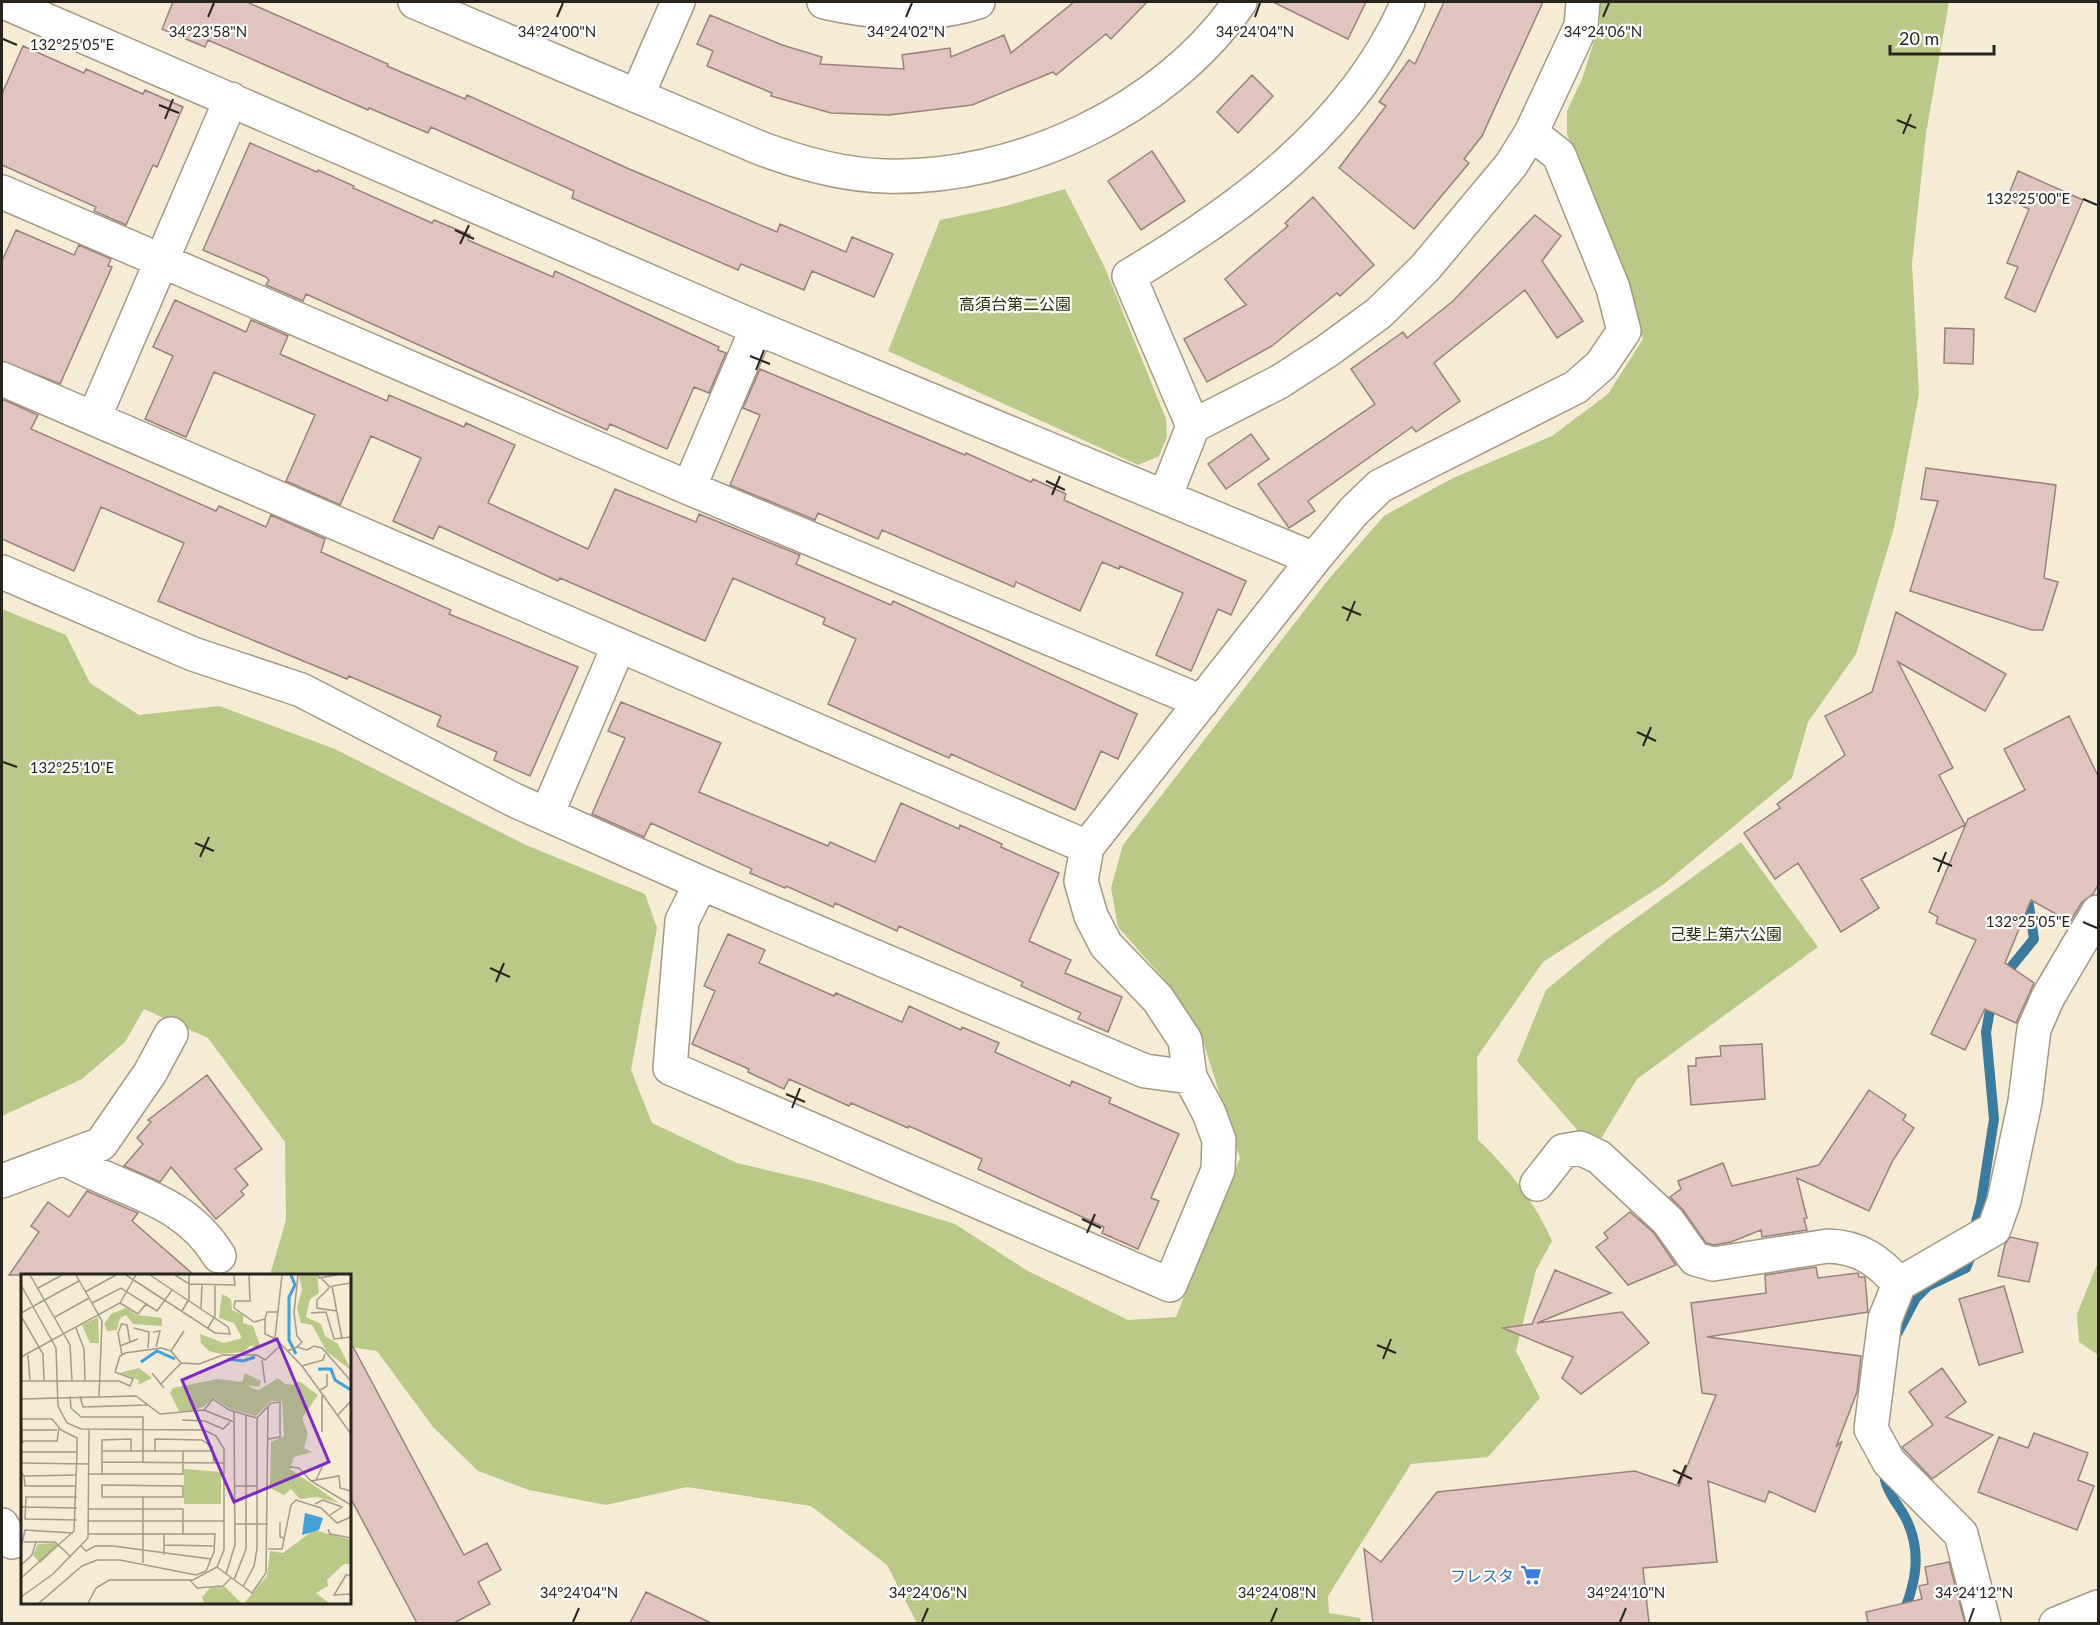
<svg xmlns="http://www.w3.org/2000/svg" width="2100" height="1625" font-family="Lato,'Noto Sans JP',sans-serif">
<rect width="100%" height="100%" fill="#f6ebd4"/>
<path fill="#bac888" d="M 1598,2 L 1949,2 L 1926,133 L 1912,264 L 1919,394 L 1894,528 L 1856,654 L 1808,722 L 1792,778 L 1664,884 L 1543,962 L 1477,1057 L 1478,1140 C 1509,1169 1535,1202 1552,1241 L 1536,1270 L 1516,1351 L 1540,1398 L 1488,1457 L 1411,1464 L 1328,1596 L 1329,1613 L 1360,1618 L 1361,1623 L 917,1623 L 887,1565 L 811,1506 L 687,1487 L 606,1505 L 529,1490 L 478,1471 L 433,1427 L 377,1351 L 350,1347 L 350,1276 L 270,1275 L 286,1220 L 285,1142 L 208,1038 L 144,1009 L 125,1042 L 82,1079 L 2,1116 L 2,609 L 66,635 L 90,683 L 139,715 L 219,706 L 335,749 L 526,845 L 645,894 L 657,928 L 631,1070 L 652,1123 L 737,1163 L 822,1183 L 955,1224 L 1026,1270 L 1128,1320 L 1176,1317 L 1240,1158 L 1202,1038 L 1164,979 L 1118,927 L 1111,888 L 1123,845 L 1328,580 L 1384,516 L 1451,479 L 1552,436 L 1608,394 L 1643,339 L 1567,134 L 1567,111 L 1582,79 L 1600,23 Z
M 1065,189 L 1105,268 L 1166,419 L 1167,437 L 1159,456 L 1138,465 L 888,351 L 940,220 L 1006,206 Z
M 1741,842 L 1818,947 L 1637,1079 L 1599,1142 L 1581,1134 L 1517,1061 L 1546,990 L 1610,937 Z
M 2098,1262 L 2098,1355 L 2079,1342 L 2077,1314 Z"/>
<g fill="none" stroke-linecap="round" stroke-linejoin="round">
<path stroke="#3c7b9e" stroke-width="10" d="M 2003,977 L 2034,939 L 2028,899 L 2032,892
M 1976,1222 L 1981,1203 L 1994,1119 L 1986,1032 L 1992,999
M 1897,1334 L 1916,1298 L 1928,1286 L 1966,1268 L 1973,1251
M 1885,1480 C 1888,1494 1898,1504 1905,1517 C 1924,1553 1915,1587 1899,1624"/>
</g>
<path fill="#e0c4be" stroke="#9b817b" stroke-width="1.5" d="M 173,2 L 247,2 L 388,64 L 387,66 L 465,99 L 467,95 L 627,168 L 777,232 L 780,224 L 846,252 L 852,237 L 893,254 L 874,297 L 812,271 L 804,290 L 741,264 L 738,270 L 572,198 L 574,191 L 431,127 L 428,133 L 369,108 L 368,110 L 208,40 L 205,47 L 162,29 Z
M 1074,2 L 1147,2 L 1111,39 L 1106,34 L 1056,75 L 1053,72 L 972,105 L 889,115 L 831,113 L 771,96 L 772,93 L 707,66 L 713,51 L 697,44 L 710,15 L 782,45 L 822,57 L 820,64 L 904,69 L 902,55 L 950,48 L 951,57 L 1004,35 L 1011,53 Z
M 1273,2 L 1366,2 L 1348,39 Z
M 1444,2 L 1543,2 L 1482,136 L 1464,159 L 1469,163 L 1414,229 L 1339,168 L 1386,106 L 1379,102 L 1409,60 L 1415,64 Z
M 23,46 L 84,73 L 86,69 L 143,94 L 145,90 L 183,107 L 157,167 L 153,165 L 126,225 L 94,211 L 96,207 L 2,165 L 2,94 Z
M 1252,75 L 1273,96 L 1238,133 L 1217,112 Z
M 250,143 L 317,172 L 318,170 L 354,186 L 353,188 L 432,223 L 434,220 L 470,235 L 468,240 L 553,277 L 555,271 L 719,347 L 718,350 L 726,353 L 709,393 L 694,387 L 667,449 L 610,424 L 607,430 L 306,294 L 303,301 L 266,285 L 269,280 L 266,277 L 203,250 Z
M 1152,151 L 1185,201 L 1141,230 L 1108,181 Z
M 2018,171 L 2083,200 L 2035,312 L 2005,298 L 2018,267 L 2007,263 L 2029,209 L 2007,199 Z
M 1313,197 L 1374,265 L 1340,296 L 1337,293 L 1272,346 L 1207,382 L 1184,339 L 1246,305 L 1225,279 L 1288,226 L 1285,223 Z
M 1535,215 L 1561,236 L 1542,261 L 1583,321 L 1557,338 L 1525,290 L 1434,363 L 1460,401 L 1416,432 L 1412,427 L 1308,501 L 1315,511 L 1289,528 L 1258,484 L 1375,404 L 1351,369 L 1403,332 L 1407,338 L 1453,301 Z
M 16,230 L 74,255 L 79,245 L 111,259 L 108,266 L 112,267 L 60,384 L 2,361 L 2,261 Z
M 175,300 L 246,332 L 251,320 L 288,336 L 280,354 L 387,401 L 389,395 L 464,427 L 466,423 L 515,445 L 488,503 L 588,549 L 615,489 L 696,522 L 699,514 L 800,555 L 796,564 L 891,605 L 893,601 L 1137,714 L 1118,759 L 1101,751 L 1075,810 L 951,754 L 949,758 L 828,704 L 856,639 L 823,624 L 825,618 L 733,578 L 705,641 L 560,578 L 558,581 L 439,526 L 433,539 L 393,521 L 421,458 L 371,436 L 340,505 L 286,481 L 315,415 L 214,372 L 186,437 L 145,419 L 173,356 L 153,347 Z
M 1945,328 L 1974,329 L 1973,364 L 1944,363 Z
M 760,369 L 965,455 L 966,453 L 1031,482 L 1033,479 L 1066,494 L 1064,500 L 1246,581 L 1231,615 L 1218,609 L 1191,671 L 1156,655 L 1183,593 L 1120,566 L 1119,569 L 1102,562 L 1080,611 L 1016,582 L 1014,587 L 882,530 L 878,539 L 818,513 L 815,520 L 730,485 L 760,415 L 743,408 Z
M 2,399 L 38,415 L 31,429 L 216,511 L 219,506 L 266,527 L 271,515 L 325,539 L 321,552 L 451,610 L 449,614 L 578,667 L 530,776 L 494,760 L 497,752 L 437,726 L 441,716 L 349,676 L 347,679 L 158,601 L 184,543 L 101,507 L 74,571 L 2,539 Z
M 1251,434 L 1269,459 L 1226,489 L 1208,464 Z
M 1926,468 L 2056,485 L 2044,578 L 2058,582 L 2043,630 L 2032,630 L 1910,591 L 1938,501 L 1921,499 Z
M 1896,612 L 2006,674 L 1985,711 L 1898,662 L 1953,768 L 1939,775 L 1965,825 L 1861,879 L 1879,908 L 1841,932 L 1798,863 L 1775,879 L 1744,833 L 1780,808 L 1777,804 L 1845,755 L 1825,716 L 1872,692 Z
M 621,702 L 721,743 L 699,792 L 828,846 L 830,842 L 875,862 L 901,803 L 959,829 L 960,825 L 1002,844 L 1001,847 L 1059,873 L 1029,941 L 1071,960 L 1065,973 L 1122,997 L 1108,1032 L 1078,1019 L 1081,1013 L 1021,986 L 1023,982 L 899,926 L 897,931 L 835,903 L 833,907 L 786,886 L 785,888 L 750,873 L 752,869 L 651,823 L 644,837 L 592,814 L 625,738 L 608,731 Z
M 2069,716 L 2098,776 L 2098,885 L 2093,894 L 2082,902 L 2070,922 L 2031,900 L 2005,963 L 2034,983 L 2016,1023 L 1985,1009 L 1965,1050 L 1931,1034 L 1976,940 L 1936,923 L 1938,917 L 1929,912 L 1968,819 L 2025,790 L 2004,749 Z
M 728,934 L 765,950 L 759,963 L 834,996 L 836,993 L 902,1022 L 909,1006 L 961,1030 L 962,1027 L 999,1043 L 995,1052 L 1070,1086 L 1072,1081 L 1111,1098 L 1109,1103 L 1179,1134 L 1151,1198 L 1159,1201 L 1138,1249 L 1102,1233 L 1104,1227 L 978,1169 L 982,1159 L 909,1126 L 908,1128 L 851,1103 L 849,1106 L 789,1079 L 784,1089 L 748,1072 L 749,1069 L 692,1044 L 715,991 L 704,986 Z
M 1762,1044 L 1765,1099 L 1691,1105 L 1688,1066 L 1696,1066 L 1696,1058 L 1721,1056 L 1720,1046 Z
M 207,1075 L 262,1149 L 235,1169 L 248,1185 L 241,1191 L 244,1195 L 216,1219 L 171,1167 L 160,1182 L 124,1166 L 143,1144 L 137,1138 L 151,1122 L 148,1120 Z
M 1869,1090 L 1906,1115 L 1903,1120 L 1914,1128 L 1893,1160 L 1869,1211 L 1797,1178 L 1807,1218 L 1804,1219 L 1807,1230 L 1762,1237 L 1761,1230 L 1731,1242 L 1714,1245 L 1706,1243 L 1683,1210 L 1670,1197 L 1681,1189 L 1678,1181 L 1723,1163 L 1732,1186 L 1819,1165 Z
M 87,1191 L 138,1213 L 132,1221 L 194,1275 L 9,1275 L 39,1232 L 31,1226 L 48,1202 L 69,1217 Z
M 1630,1212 L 1654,1233 L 1676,1265 L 1628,1285 L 1596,1247 L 1608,1238 L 1604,1233 Z
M 2010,1237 L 2038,1243 L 2029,1282 L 1998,1276 L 2005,1244 Z
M 1816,1267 L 1818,1278 L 1858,1273 L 1859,1277 L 1865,1277 L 1868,1312 L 1707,1337 L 1861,1356 L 1857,1392 L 1836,1447 L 1842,1441 L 1815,1512 L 1769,1491 L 1765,1502 L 1708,1481 L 1717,1562 L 1643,1568 L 1649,1623 L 1373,1623 L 1364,1549 L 1381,1562 L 1437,1492 L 1635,1471 L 1679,1486 L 1716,1395 L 1702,1393 L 1691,1303 L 1766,1293 L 1765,1275 Z
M 1555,1270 L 1611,1293 L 1537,1323 L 1622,1312 L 1649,1343 L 1581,1394 L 1562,1378 L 1573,1357 L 1503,1328 L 1532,1324 Z
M 2004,1286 L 2023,1352 L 1979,1365 L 1959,1299 Z
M 350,1341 L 464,1555 L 487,1543 L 501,1570 L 478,1582 L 490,1604 L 454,1623 L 417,1623 L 350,1497 Z
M 1942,1368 L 1966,1402 L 1946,1417 L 1993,1435 L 1932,1479 L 1902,1447 L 1933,1425 L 1909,1392 Z
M 2034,1433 L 2088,1453 L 2078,1480 L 2094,1486 L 2077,1530 L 1978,1492 L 1999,1437 L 2028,1448 Z
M 1949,1562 L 1965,1623 L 1868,1623 L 1866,1612 L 1922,1599 L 1919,1586 L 1928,1584 L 1925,1567 Z
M 646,1592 L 711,1623 L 630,1623 Z"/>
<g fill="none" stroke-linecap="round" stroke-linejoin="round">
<defs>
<path id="minor" d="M 4,2 L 757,328 L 1314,559
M 824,2 C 871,13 931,18 978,2
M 637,96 L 678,2
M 2,192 L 689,488 L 1202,702
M 2,379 L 1087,847
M 94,418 L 231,99
M 1193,426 L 1129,276 C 1242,208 1354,127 1408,2
M 689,488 L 757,328
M 1165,497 L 1193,426 L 1279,382 L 1327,351 L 1379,313 L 1425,268 L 1511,165 L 1531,133 L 1581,26 L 1583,2
M 2,572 L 193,654 L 301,690 L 514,800 L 701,883 L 1145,1071 L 1190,1077
M 547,814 L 619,645
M 701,883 L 682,921 L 670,1068 L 1170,1285 L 1218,1170 L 1219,1140 L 1209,1113 L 1190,1077 L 1185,1040 L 1158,999 L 1106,945 L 1091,916 L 1081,881 L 1087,847 L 1314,559 L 1354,511 L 1380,486 L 1576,387 L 1601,365 L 1624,331 L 1613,288 L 1559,155 L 1531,133
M 64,1158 C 120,1191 183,1196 219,1256
M 2,1181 L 101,1144 L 150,1073 L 171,1034
M 1537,1184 L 1563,1151 L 1580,1148 L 1599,1157 L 1668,1221 L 1695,1259 L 1713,1264 L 1828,1246 C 1860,1247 1879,1261 1899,1284
M 2,1525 L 12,1542
M 1984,1624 L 1961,1534 L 1889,1462 L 1871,1429 L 1885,1319 L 1899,1284 L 1994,1229 L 2004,1201 L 2025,1102 L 2034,1029 L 2048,997 L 2098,912"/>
<path id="tertiary" d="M 415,2 L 760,148 C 800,163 842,175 885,176 C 1016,180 1165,111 1240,2"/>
<path id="secondary" d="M 2056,1624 L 2098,1607"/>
</defs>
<use href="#minor" stroke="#a49a84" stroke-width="36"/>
<use href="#tertiary" stroke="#a49a84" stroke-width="36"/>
<use href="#secondary" stroke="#a49a84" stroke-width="36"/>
<use href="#minor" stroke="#fff" stroke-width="33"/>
<use href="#tertiary" stroke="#fff" stroke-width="33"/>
<use href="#secondary" stroke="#fff" stroke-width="33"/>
</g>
<path fill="none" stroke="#28241c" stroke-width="2" d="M 208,17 L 214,3M 557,17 L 563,3M 906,17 L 912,3M 1255,17 L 1260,3M 1603,17 L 1609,3M 3,39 L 17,45M 159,105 L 179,113M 165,119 L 173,99M 1897,120 L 1916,128M 1903,134 L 1911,114M 2083,199 L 2097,205M 455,230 L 474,239M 460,244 L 469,225M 750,356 L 770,364M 756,370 L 764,350M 1046,481 L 1065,490M 1052,495 L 1060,476M 1342,607 L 1361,615M 1347,621 L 1355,601M 1637,732 L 1656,741M 1643,746 L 1651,727M 3,762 L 17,767M 195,843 L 214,851M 200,857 L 209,837M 1933,858 L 1952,866M 1938,872 L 1946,852M 2083,922 L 2097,928M 490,968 L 510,977M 496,982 L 504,963M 786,1094 L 805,1102M 792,1108 L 800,1088M 1082,1219 L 1101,1228M 1087,1233 L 1095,1214M 1377,1345 L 1396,1353M 1383,1359 L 1391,1339M 1673,1470 L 1692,1479M 1678,1484 L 1686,1465M 573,1622 L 579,1608M 922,1622 L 928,1608M 1271,1622 L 1277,1608M 1620,1622 L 1626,1608M 1969,1622 L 1974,1608"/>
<defs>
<symbol id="supermarket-bare" viewBox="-9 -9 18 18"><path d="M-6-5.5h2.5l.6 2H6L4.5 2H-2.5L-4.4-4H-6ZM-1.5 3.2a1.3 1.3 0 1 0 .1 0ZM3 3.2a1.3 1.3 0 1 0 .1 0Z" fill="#3f7fe0" stroke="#fff" stroke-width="2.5" paint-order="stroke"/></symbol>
</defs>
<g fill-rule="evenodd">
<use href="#supermarket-bare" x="1516" y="1560" width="30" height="30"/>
</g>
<g text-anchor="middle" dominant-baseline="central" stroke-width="4.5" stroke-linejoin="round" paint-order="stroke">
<g font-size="16" fill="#272e06" stroke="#fff">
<text x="1015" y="303">高須台第二公園</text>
<text x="1726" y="933">己斐上第六公園</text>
</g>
<g font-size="16" fill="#366cbe" stroke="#fff" text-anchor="end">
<text x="1514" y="1575">フレスタ</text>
</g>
</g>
<g transform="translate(21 1274)">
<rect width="330" height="330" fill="#f6ebd4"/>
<path d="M 278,1 L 296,1 L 298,19 L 289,25 L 285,43 L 300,50 L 304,62 L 317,70 L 330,96 L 306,78 L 291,51 L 280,49 L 276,34 L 281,16 ZM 201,20 L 210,25 L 211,36 L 222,41 L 222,49 L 232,52 L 240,74 L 229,72 L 222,78 L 200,80 L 188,77 L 180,69 L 179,60 L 203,69 L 221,64 L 213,49 L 198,44 ZM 105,34 L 116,41 L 141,44 L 141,52 L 112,50 L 105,41 L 99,44 L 96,56 L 86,57 L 83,50 L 90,40 ZM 77,43 L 78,69 L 69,69 L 61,51 ZM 118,94 L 131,104 L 117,111 L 118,106 L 98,99 ZM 224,99 L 240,107 L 238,113 L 226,111 L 231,114 L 238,116 L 257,104 L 264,110 L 274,111 L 278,107 L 297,121 L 281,144 L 287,160 L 283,174 L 291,178 L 273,183 L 269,195 L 318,229 L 296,223 L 279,225 L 270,215 L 263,221 L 249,214 L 250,168 L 263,162 L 261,127 L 250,127 L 235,142 L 209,135 L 193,124 L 182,133 L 169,137 L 158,137 L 149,119 L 152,114 L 197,105 L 221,108 ZM 163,195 L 200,198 L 200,230 L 163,230 ZM 293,256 L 330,266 L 330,290 L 323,290 L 306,306 L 307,312 L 295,319 L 308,329 L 223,329 L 246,302 L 249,277 L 262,279 ZM 34,269 L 37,272 L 19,289 L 12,281 L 17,270 ZM 204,313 L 220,329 L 183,329 L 181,323 L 189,314 Z" fill="#bac888"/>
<path d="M 284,239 L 302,244 L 298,256 L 281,261 Z" fill="#44a0d6"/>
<path fill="none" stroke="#44a0d6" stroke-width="3" d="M 270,1 L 274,11 L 268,23 L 268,66 L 275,80M 207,85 L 222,87 L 234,83M 120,88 L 136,77 L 154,85M 297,95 L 310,95 L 314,106 L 330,116"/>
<path fill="none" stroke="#a49b8a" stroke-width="1.5" d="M 9,1 L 49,71 L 51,107M 55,1 L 81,47 L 78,122M 105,1 L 194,59 L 209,60 L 207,53 L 129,1M 154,1 L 168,10 L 214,11 L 213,1M 228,1 L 229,27 L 214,27 L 213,34 L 233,48 L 244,45 L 246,38 L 256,38M 261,1 L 254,64 L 281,92 L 330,160M 297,1 L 298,4 L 316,1M 300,4 L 309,13 L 296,26 L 296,34 L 316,37M 0,11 L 35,74 L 37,132 L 46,149 L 60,155 L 183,156 L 195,162 L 203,175 L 203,276 L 196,293 L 172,306 L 88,306 L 75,314 L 67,329M 17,14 L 41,1M 64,18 L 95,1M 71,29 L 100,14 L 136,37 L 151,16M 99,29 L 117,40 L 125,30M 180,35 L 181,10M 161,37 L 168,25 L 168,1M 0,39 L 58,7M 290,39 L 305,38 L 313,65 L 330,63M 0,42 L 22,80 L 23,107M 34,43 L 68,24M 244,45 L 244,60 L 255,65M 101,50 L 106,51 L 109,68M 55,54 L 63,75 L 64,107M 113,54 L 128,58 L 127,74M 187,54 L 194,42 L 194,10M 132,58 L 139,57 L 135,73M 321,65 L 311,12 L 330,9M 99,72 L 117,65M 276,73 L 281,68 L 276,62 L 273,39 L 277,1M 150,77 L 163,57M 266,77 L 276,73 L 286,76 L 293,72 L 301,74 L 330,107M 7,81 L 9,107M 101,81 L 97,59 L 101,49M 0,83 L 99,29 L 115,1M 241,86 L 244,109M 281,92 L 302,86 L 304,80M 131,99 L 143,114M 0,107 L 98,107 L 109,112 L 112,105 L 94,98 L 99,82 L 104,79 L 140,74 L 150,77 L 160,89 L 178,90 L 202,81 L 236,81 L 244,86 L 260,71M 139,111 L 160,89M 299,116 L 306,112 L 306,100M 301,121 L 301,158M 49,122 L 50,134 L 60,143 L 122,143 L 122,188M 59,122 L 62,133 L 126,131M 0,125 L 115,122 L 139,140 L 183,136 L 213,148M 183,136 L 192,125 L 208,136 L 236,144 L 250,129 L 259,128 L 259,163 L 247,165M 316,142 L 330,127M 0,145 L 31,145 L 40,156 L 56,164 L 56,178 L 53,257 L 0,304M 161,146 L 184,147 L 202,155 L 209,148M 1,168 L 1,156 L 36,156M 0,170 L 3,167 L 36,167 L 38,154M 81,177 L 192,177M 134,177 L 134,165 L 181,166 L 191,173 L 193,188M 0,178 L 56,178M 81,188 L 203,189M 0,189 L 68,190M 269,193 L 278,194 L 290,207M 0,198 L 3,202 L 56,201M 68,200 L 162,200 L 162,177M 81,200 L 81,166 L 110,165 L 110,177M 3,202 L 4,212 L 55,212M 295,206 L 303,189M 81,211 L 162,212 L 162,223 L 81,223 ZM 213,212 L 235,212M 330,217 L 319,214 L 318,202 L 290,207 L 330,231M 56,223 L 5,223 L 4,245 L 56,246M 294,230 L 302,226 L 321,233 L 309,241M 0,233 L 56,234M 68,235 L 162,235 L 162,260M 68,247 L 203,247M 259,248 L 259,263 L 263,264M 213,250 L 247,250M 307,255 L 309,260 L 330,264M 3,268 L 34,268 L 50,283M 143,271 L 194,272M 60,272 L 65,277 L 74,272 L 92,272 L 190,285M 0,274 L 4,256 L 52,259M 247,275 L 261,275 L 270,231 L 275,226 L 300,234 L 316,249 L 330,243M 143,281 L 143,260M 122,289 L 122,223M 0,291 L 11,281 L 15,268M 196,293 L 231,319 L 245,299 L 247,132M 205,300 L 214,271 L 213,138M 330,301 L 325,301 L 313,321 L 330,320M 169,306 L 176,314 L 202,312 L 210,304M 213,306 L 225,275 L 225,141M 222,313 L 233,292 L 236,275 L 236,144M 0,323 L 32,300 L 67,264 L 68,155M 18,329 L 61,292 L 76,286 L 99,286 L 175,301 L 185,297 L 193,278 L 194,260 L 68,260"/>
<path fill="#7b2cbf" fill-opacity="0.15" stroke="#7b2cbf" stroke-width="3" d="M 256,65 L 308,188 L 213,228 L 161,106 Z"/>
<rect width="330" height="330" fill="none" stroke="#28241c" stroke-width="3"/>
</g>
<g font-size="15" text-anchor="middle" fill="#28241c" stroke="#fff" stroke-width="4.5" stroke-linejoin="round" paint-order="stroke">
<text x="208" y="37">34°23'58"N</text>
<text x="557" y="37">34°24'00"N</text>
<text x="906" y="37">34°24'02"N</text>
<text x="1255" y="37">34°24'04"N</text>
<text x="1603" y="37">34°24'06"N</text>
<text x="72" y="50">132°25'05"E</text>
<text x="2028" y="204">132°25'00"E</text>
<text x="72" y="773">132°25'10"E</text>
<text x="2028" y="927">132°25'05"E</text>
<text x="579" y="1598">34°24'04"N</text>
<text x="928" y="1598">34°24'06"N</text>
<text x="1277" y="1598">34°24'08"N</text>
<text x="1626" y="1598">34°24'10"N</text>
<text x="1974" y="1598">34°24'12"N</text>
</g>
<rect width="2100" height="1625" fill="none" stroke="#28241c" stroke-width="6"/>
<path d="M1890 45v9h104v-9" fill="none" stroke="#28241c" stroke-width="3"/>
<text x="1899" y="45" font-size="18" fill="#28241c" stroke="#ffffff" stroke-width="4.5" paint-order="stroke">20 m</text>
</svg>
